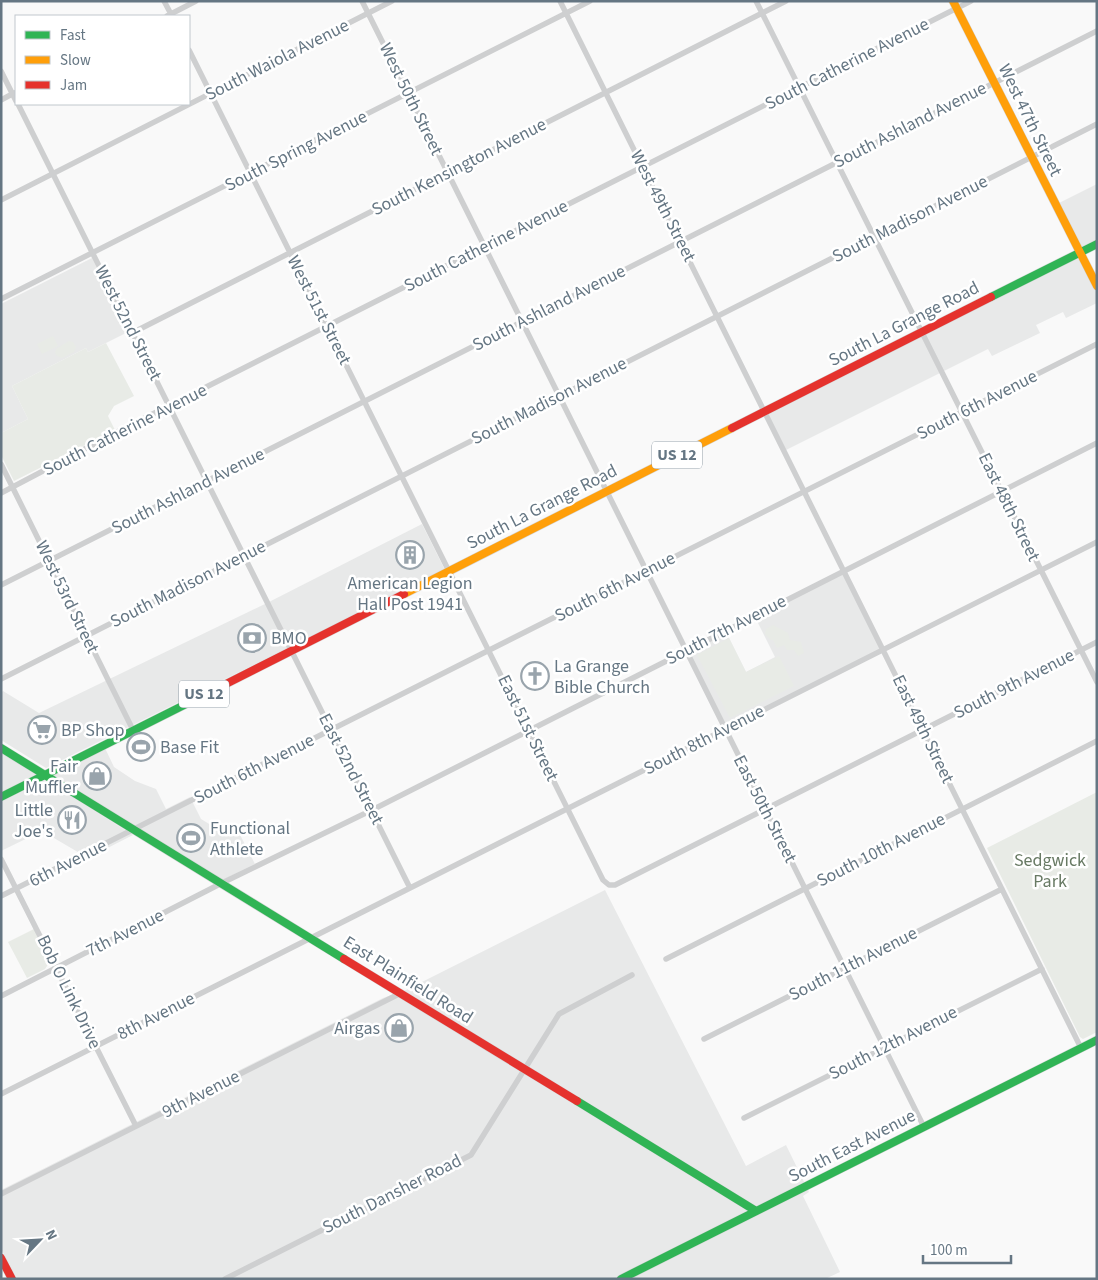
<svg xmlns="http://www.w3.org/2000/svg" width="1098" height="1280" font-family="'Source Sans 3',sans-serif">
<rect width="100%" height="100%" fill="#f9f9f9"/>
<path fill="#e8e9e9" d="M 1097,184 L 1097,245 L 1082,253 L 1057,204 Z
M 1080,256 L 1097,289 L 1097,303 L 1066,318 L 1063,312 L 1036,325 L 1040,333 L 992,356 L 988,349 L 786,450 L 767,413 Z
M 92,258 L 128,332 L 88,352 L 86,348 L 12,386 L 28,419 L 1,433 L 1,304 Z
M 422,524 L 445,570 L 46,768 L 1,740 L 1,693 L 3,691 L 39,713 L 267,603 Z
M 844,573 L 882,649 L 726,728 L 687,651 L 726,632 L 746,672 L 775,657 L 755,617 Z
M 104,746 L 114,767 L 135,781 L 156,789 L 166,809 L 190,797 L 201,819 L 224,833 L 236,827 L 255,864 L 223,880 L 48,775 Z
M 1,752 L 42,775 L 1,794 Z
M 45,780 L 133,835 L 88,858 L 42,831 L 1,851 L 1,802 Z
M 605,890 L 746,1166 L 786,1145 L 809,1192 L 803,1196 L 840,1272 L 825,1279 L 17,1279 L 1,1249 L 1,1190 L 383,998 L 406,990 Z"/>
<path fill="#e8ebe6" d="M 53,336 L 58,346 L 42,354 L 37,344 Z
M 69,341 L 73,342 L 76,347 L 74,352 L 62,358 L 57,356 L 55,353 L 56,349 Z
M 106,343 L 134,396 L 114,406 L 108,416 L 115,430 L 14,481 L 1,455 L 1,433 L 28,419 L 12,386 L 86,348 L 88,352 Z
M 773,625 L 788,633 L 790,640 L 801,642 L 804,653 L 798,656 L 794,650 L 787,650 L 784,645 L 777,648 L 773,640 L 771,640 L 765,634 L 766,629 Z
M 729,638 L 746,672 L 779,656 L 794,686 L 730,718 L 697,655 Z
M 1097,792 L 1097,1032 L 1083,1039 L 1080,1037 L 987,848 Z
M 34,929 L 49,963 L 45,969 L 27,978 L 8,942 Z"/>
<g fill="none" stroke-linecap="round" stroke-linejoin="round">
<defs>
<path id="fast" d="M 991,297 L 1097,244
M 1,748 L 344,959
M 1,797 L 218,688
M 577,1101 L 756,1211
M 621,1279 L 1097,1040"/>
<path id="slow" d="M 953,1 L 1097,286
M 404,594 L 732,428"/>
<path id="jam" d="M 732,428 L 991,297
M 218,688 L 404,594
M 344,959 L 577,1101
M 1,1258 L 12,1279"/>
</defs>
<use href="#fast" stroke="#d5d6d7" stroke-width="9"/>
<use href="#slow" stroke="#d5d6d7" stroke-width="9"/>
<use href="#jam" stroke="#d5d6d7" stroke-width="9"/>
<path stroke="#cecfd0" stroke-width="5.5" d="M 164,1 L 172,16
M 362,1 L 924,1127
M 560,1 L 1081,1048
M 756,1 L 1097,682
M 167,16 L 196,1
M 189,50 L 603,880 L 609,885 L 615,885 L 1097,642
M 1,71 L 16,101
M 1,100 L 14,93
M 18,104 L 410,888
M 1,200 L 392,1
M 1,299 L 590,1
M 132,333 L 786,1
M 1,464 L 133,730
M 1,493 L 119,431 L 971,1
M 1,585 L 1097,31
M 1,679 L 1097,124
M 1,859 L 136,1126
M 1,896 L 1097,344
M 666,959 L 1097,741
M 1,996 L 222,883 L 372,810 L 1097,443
M 704,1039 L 1002,889
M 1,1094 L 1097,542
M 744,1118 L 1042,969
M 1,1194 L 401,993
M 225,1279 L 471,1155 L 559,1014 L 632,975"/>
<use href="#fast" stroke="#30b455" stroke-width="8"/>
<use href="#slow" stroke="#ff9f0a" stroke-width="8"/>
<use href="#jam" stroke="#e5322d" stroke-width="8"/>
</g>
<defs>
<symbol id="building-ring" viewBox="-11 -11 22 22"><circle r="9.5" fill="#fff" stroke="#99a4ac" stroke-width="1.5"/><path d="M-4-6H4V6H1V3H-1V6H-4ZM-2.5-4.3h1.7v1.8h-1.7ZM.8-4.3h1.7v1.8H.8ZM-2.5-1h1.7V.8h-1.7ZM.8-1h1.7V.8H.8Z" fill="#99a4ac"/></symbol>
<symbol id="bank-ring" viewBox="-11 -11 22 22"><circle r="9.5" fill="#fff" stroke="#99a4ac" stroke-width="1.5"/><path d="M-6-4H6V4H-6ZM0-2.3a2.3 2.3 0 1 0 0 4.6a2.3 2.3 0 1 0 0-4.6Z" fill="#99a4ac"/></symbol>
<symbol id="church-ring" viewBox="-11 -11 22 22"><circle r="9.5" fill="#fff" stroke="#99a4ac" stroke-width="1.5"/><path d="M-1.2-6h2.4v3.5h3.3v2.4h-3.3V6h-2.4V-.1h-3.3v-2.4h3.3Z" fill="#99a4ac"/></symbol>
<symbol id="supermarket-ring" viewBox="-11 -11 22 22"><circle r="9.5" fill="#fff" stroke="#99a4ac" stroke-width="1.5"/><path d="M-6-5.5h2.5l.6 2H6L4.5 2H-2.5L-4.4-4H-6ZM-1.5 3.2a1.3 1.3 0 1 0 .1 0ZM3 3.2a1.3 1.3 0 1 0 .1 0Z" fill="#99a4ac"/></symbol>
<symbol id="stadium-ring" viewBox="-11 -11 22 22"><circle r="9.5" fill="#fff" stroke="#99a4ac" stroke-width="1.5"/><path d="M0-5a6.5 5 0 1 0 0 10a6.5 5 0 1 0 0-10ZM-3.5-1.8h7v3.6h-7Z" fill="#99a4ac"/></symbol>
<symbol id="shop-ring" viewBox="-11 -11 22 22"><circle r="9.5" fill="#fff" stroke="#99a4ac" stroke-width="1.5"/><path d="M-5-2.5h2.3a2.7 3.5 0 0 1 5.4 0H5L5.5 6h-11ZM-1.5-2.5h3a1.5 2.3 0 0 0-3 0Z" fill="#99a4ac"/></symbol>
<symbol id="restaurant-ring" viewBox="-11 -11 22 22"><circle r="9.5" fill="#fff" stroke="#99a4ac" stroke-width="1.5"/><path d="M-5-6h1v4h1v-4h1v4h1v-4h1v5L-1.5 .5V6h-2V.5L-5-1ZM5-6V6H3V1.5H1.5Q1.5-4 5-6Z" fill="#99a4ac"/></symbol>
</defs>
<g fill-rule="evenodd">
<use href="#building-ring" x="394" y="539" width="32" height="32"/>
<use href="#bank-ring" x="236" y="622" width="32" height="32"/>
<use href="#church-ring" x="519" y="660" width="32" height="32"/>
<use href="#supermarket-ring" x="26" y="714" width="32" height="32"/>
<use href="#stadium-ring" x="125" y="731" width="32" height="32"/>
<use href="#shop-ring" x="81" y="760" width="32" height="32"/>
<use href="#restaurant-ring" x="56" y="804" width="32" height="32"/>
<use href="#stadium-ring" x="175" y="822" width="32" height="32"/>
<use href="#shop-ring" x="383" y="1012" width="32" height="32"/>
</g>
<g text-anchor="middle" dominant-baseline="central" stroke-width="5" stroke-linejoin="round" paint-order="stroke">
<g fill="#fff" stroke="#939fa8" stroke-width="1">
<rect x="652" y="441.5" width="50" height="27" rx="4"/>
<rect x="179" y="680.5" width="50" height="27" rx="4"/>
</g>
<g font-size="16" font-weight="bold" fill="#657683">
<text x="677" y="455">US 12</text>
<text x="204" y="694">US 12</text>
</g>
<g font-size="18" fill="#657683" stroke="#fff">
<text transform="translate(277 60) rotate(-27)">South Waiola Avenue</text>
<text transform="translate(847 64) rotate(-27)">South Catherine Avenue</text>
<text transform="translate(411 99) rotate(64)">West 50th Street</text>
<text transform="translate(1030 120) rotate(64)">West 47th Street</text>
<text transform="translate(910 125) rotate(-27)">South Ashland Avenue</text>
<text transform="translate(296 151) rotate(-27)">South Spring Avenue</text>
<text transform="translate(459 167) rotate(-27)">South Kensington Avenue</text>
<text transform="translate(663 206) rotate(63)">West 49th Street</text>
<text transform="translate(910 219) rotate(-27)">South Madison Avenue</text>
<text transform="translate(486 246) rotate(-27)">South Catherine Avenue</text>
<text transform="translate(549 308) rotate(-27)">South Ashland Avenue</text>
<text transform="translate(319 310) rotate(63)">West 51st Street</text>
<text transform="translate(128 323) rotate(63)">West 52nd Street</text>
<text transform="translate(904 324) rotate(-27)">South La Grange Road</text>
<text transform="translate(549 401) rotate(-27)">South Madison Avenue</text>
<text transform="translate(977 405) rotate(-27)">South 6th Avenue</text>
<text transform="translate(125 430) rotate(-27)">South Catherine Avenue</text>
<text transform="translate(188 491) rotate(-27)">South Ashland Avenue</text>
<text transform="translate(542 507) rotate(-27)">South La Grange Road</text>
<text transform="translate(1009 507) rotate(64)">East 48th Street</text>
<text transform="translate(188 584) rotate(-27)">South Madison Avenue</text>
<text transform="translate(615 587) rotate(-27)">South 6th Avenue</text>
<text transform="translate(67 597) rotate(64)">West 53rd Street</text>
<text transform="translate(726 630) rotate(-27)">South 7th Avenue</text>
<text transform="translate(1014 684) rotate(-27)">South 9th Avenue</text>
<text transform="translate(528 728) rotate(64)">East 51st Street</text>
<text transform="translate(923 729) rotate(64)">East 49th Street</text>
<text transform="translate(704 740) rotate(-27)">South 8th Avenue</text>
<text transform="translate(254 769) rotate(-27)">South 6th Avenue</text>
<text transform="translate(351 769) rotate(63)">East 52nd Street</text>
<text transform="translate(765 809) rotate(63)">East 50th Street</text>
<text transform="translate(881 850) rotate(-27)">South 10th Avenue</text>
<text transform="translate(68 863) rotate(-27)">6th Avenue</text>
<text transform="translate(125 933) rotate(-27)">7th Avenue</text>
<text transform="translate(853 964) rotate(-27)">South 11th Avenue</text>
<text transform="translate(408 980) rotate(32)">East Plainfield Road</text>
<text transform="translate(69 992) rotate(64)">Bob O Link Drive</text>
<text transform="translate(156 1016) rotate(-27)">8th Avenue</text>
<text transform="translate(893 1043) rotate(-27)">South 12th Avenue</text>
<text transform="translate(201 1094) rotate(-27)">9th Avenue</text>
<text transform="translate(852 1146) rotate(-27)">South East Avenue</text>
<text transform="translate(392 1194) rotate(-27)">South Dansher Road</text>
</g>
<g font-size="18" fill="#657683" stroke="#fff" text-anchor="start">
<text x="410" y="583" text-anchor="middle">American Legion<tspan x="410" dy="21">Hall Post 1941</tspan></text>
<text x="271" y="638">BMO</text>
<text x="554" y="666">La Grange<tspan x="554" dy="21">Bible Church</tspan></text>
<text x="61" y="730">BP Shop</text>
<text x="160" y="747">Base Fit</text>
<text x="78" y="766" text-anchor="end">Fair<tspan x="78" dy="21">Muffler</tspan></text>
<text x="53" y="810" text-anchor="end">Little<tspan x="53" dy="21">Joe's</tspan></text>
<text x="210" y="828">Functional<tspan x="210" dy="21">Athlete</tspan></text>
<text x="380" y="1028" text-anchor="end">Airgas</text>
</g>
<g font-size="18" fill="#687a64" stroke="#fff">
<text x="1050" y="860">Sedgwick<tspan x="1050" dy="21">Park</tspan></text>
</g>
</g>
<rect width="1098" height="1280" fill="none" stroke="#657683" stroke-width="5"/>
<rect x="15" y="15" width="175" height="90" fill="#ffffff" stroke="#c1c8cd"/>
<rect x="25" y="31" width="25" height="8" fill="#30b455" stroke="#c1c8cd"/>
<text x="60" y="40" font-size="15" fill="#657683">Fast</text>
<rect x="25" y="56" width="25" height="8" fill="#ff9f0a" stroke="#c1c8cd"/>
<text x="60" y="65" font-size="15" fill="#657683">Slow</text>
<rect x="25" y="81" width="25" height="8" fill="#e5322d" stroke="#c1c8cd"/>
<text x="60" y="90" font-size="15" fill="#657683">Jam</text>
<g transform="translate(40 1240) rotate(65)" stroke="#ffffff" stroke-width="4" paint-order="stroke">
<path d="M0-4L9 19L0 12L-9 19Z" fill="#657683"/>
<text y="-8" font-size="14" font-weight="bold" text-anchor="middle" fill="#657683">N</text>
</g>
<path d="M923 1255v8h88v-8" fill="none" stroke="#657683" stroke-width="2.5"/>
<text x="930" y="1255" font-size="15" fill="#657683" stroke="#ffffff" stroke-width="4" paint-order="stroke">100 m</text>
</svg>
